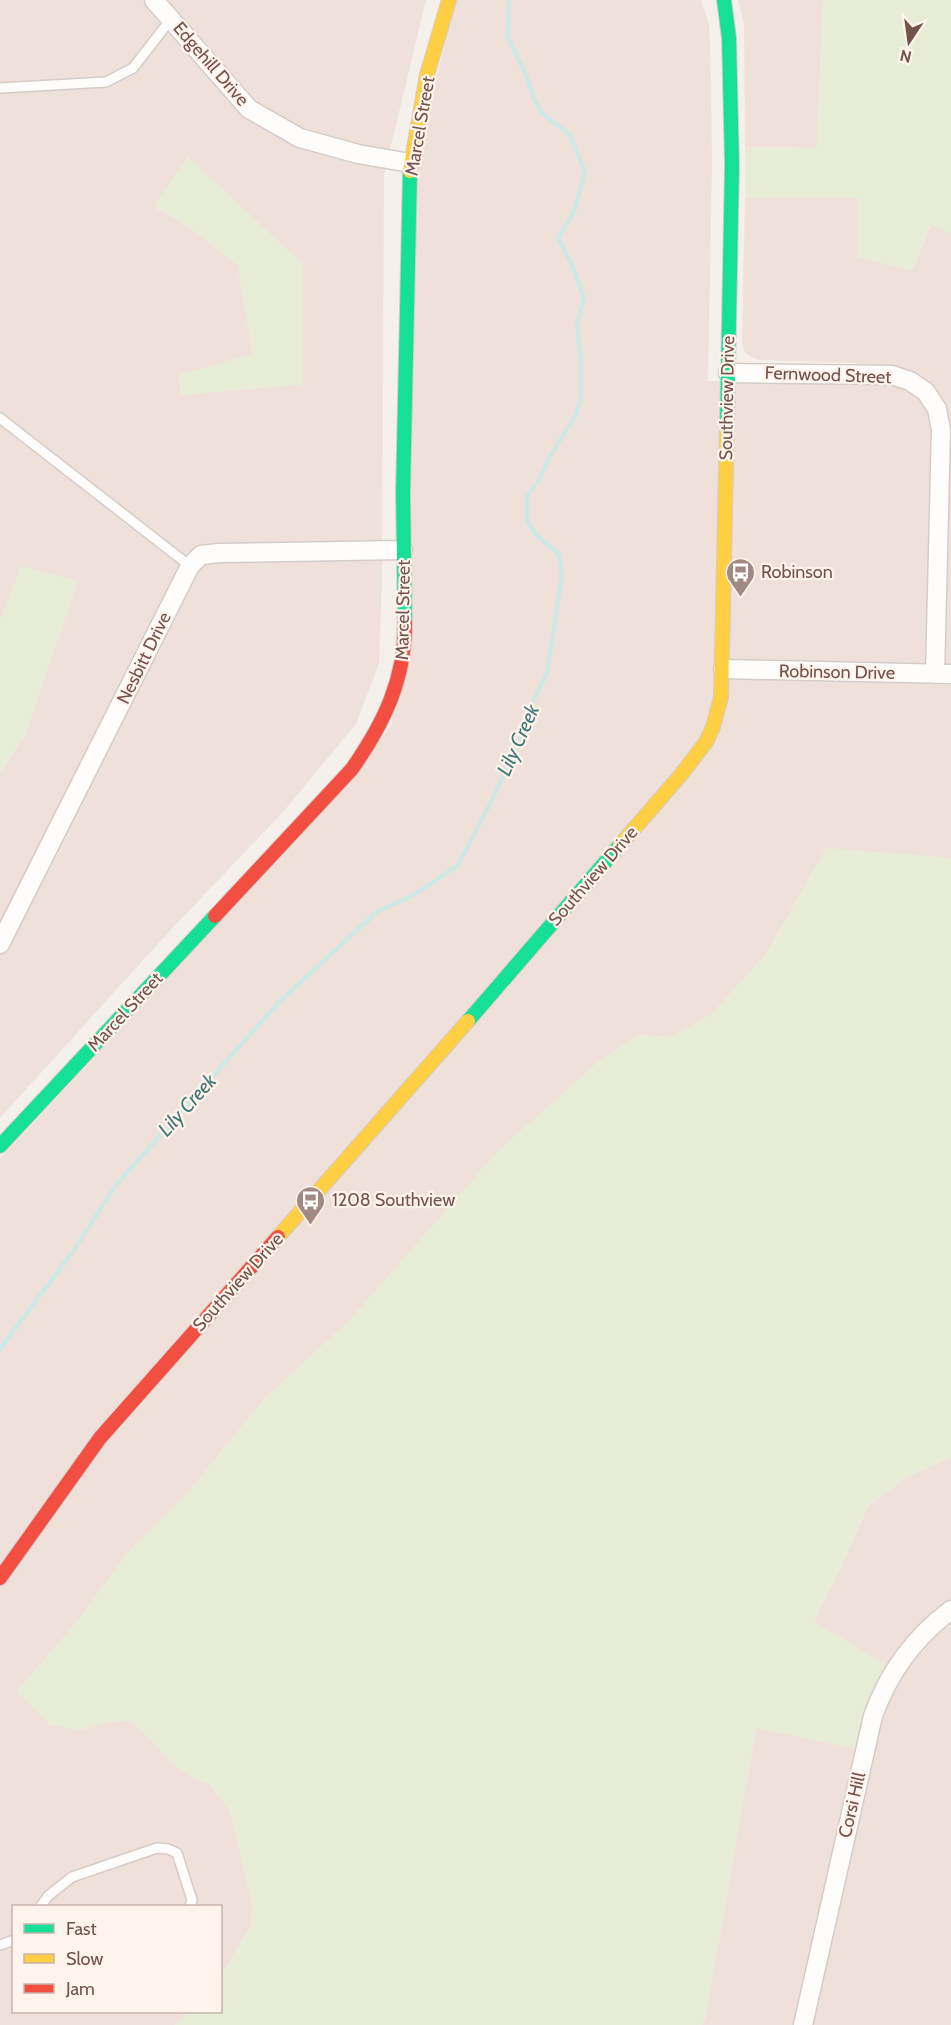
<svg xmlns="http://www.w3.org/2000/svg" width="951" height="2025" font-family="Cabin,sans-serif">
<rect width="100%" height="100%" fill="#f6f0eb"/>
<path fill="#efe1d9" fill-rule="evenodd" d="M 0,0 L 426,0 L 384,175 L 382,579 L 379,664 L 356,724 L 284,811 L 165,936 L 0,1118 L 0,773 L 26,733 L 0,620 ZM 154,206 L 303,264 L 303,384 L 181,395 L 179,375 L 253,355 L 238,265 L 192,229 Z
M 456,0 L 701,0 L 709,24 L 711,80 L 712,163 L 708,381 L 855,384 L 856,363 L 759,360 L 751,357 L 745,352 L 742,345 L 745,198 L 858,198 L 912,270 L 931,224 L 951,233 L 951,858 L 826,849 L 766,954 L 711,1015 L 671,1037 L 638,1035 L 346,1324 L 264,1399 L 192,1488 L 130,1550 L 72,1628 L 17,1691 L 80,1730 L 108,1722 L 129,1720 L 150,1738 L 170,1761 L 190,1776 L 210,1784 L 230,1811 L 253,1907 L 250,1928 L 221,1976 L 220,1906 L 14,1906 L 14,2012 L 188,2012 L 175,2025 L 0,2025 L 0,1159 L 339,794 L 392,724 L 416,158 Z
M 738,0 L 823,0 L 817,148 L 745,147 L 744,23 Z
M 951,1457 L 951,2025 L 701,2025 L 705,2019 L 756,1728 L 896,1671 L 813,1622 L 842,1565 L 868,1506 L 907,1477 Z"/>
<path fill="#e7ecd6" d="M 823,0 L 951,0 L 951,233 L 930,225 L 912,270 L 858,257 L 858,198 L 745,198 L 745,147 L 817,148 Z
M 188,157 L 303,264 L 303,384 L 181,395 L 179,375 L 253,354 L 238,265 L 192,229 L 154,205 Z
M 21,566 L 78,581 L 26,733 L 0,773 L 0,620 Z
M 826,848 L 951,858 L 951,1457 L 907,1477 L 868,1505 L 842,1565 L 813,1621 L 896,1671 L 866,1751 L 756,1728 L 705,2019 L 701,2025 L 175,2025 L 188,2012 L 220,2012 L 221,1976 L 250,1928 L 253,1907 L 230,1811 L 210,1784 L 190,1776 L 170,1761 L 150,1738 L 129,1720 L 108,1722 L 80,1730 L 50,1725 L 17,1691 L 72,1628 L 130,1550 L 192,1488 L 264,1399 L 346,1324 L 499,1150 L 598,1062 L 638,1035 L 671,1037 L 711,1015 L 766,954 Z"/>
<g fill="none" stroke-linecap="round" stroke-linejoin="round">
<path stroke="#cde8e5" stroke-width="4.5" d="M 0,1349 L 74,1250 L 116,1185 L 279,1002 L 378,911 L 414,895 L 458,865 L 488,808 L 518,745 L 531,706 L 547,673 L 562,576 L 559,554 L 536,535 L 527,520 L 527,496 L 539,480 L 549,458 L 576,415 L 581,397 L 581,361 L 577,324 L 584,298 L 572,265 L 558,238 L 574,212 L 585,172 L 570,135 L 542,113 L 534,99 L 527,78 L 508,37 L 509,0"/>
<defs>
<path id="lane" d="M 0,88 L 106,82 L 133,68 L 171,19
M 0,418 L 190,566
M 41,1906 L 48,1896 L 72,1877 L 157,1848 L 168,1849 L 177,1853 L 192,1900 L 190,1906
M 0,1945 L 14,1940"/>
<path id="street" d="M 154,0 L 249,109 L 300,138 L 358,154 L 410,163
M 728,373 L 892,375 L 910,381 L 926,392 L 937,409 L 941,430 L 935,674
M 723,669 L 951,674
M 0,944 L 190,566 L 201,555 L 219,553 L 403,550
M 803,2025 L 873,1716 C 888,1674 915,1637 951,1610"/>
<path id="fast" d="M 724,0 L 729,38 L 732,165 L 727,425
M 405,623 L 403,494 L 410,171
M 468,1021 L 620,845
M 0,1146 L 215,916"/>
<path id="slow" d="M 410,171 L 427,75 L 449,0
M 620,845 L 680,776 L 706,742 L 713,727 L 721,697 L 727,425
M 278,1237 L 468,1021"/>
<path id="jam" d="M 215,916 L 352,769 C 384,723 405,680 405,623
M 0,1578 L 100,1438 L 278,1237"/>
</defs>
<use href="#lane" stroke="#d5ccc8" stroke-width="12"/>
<use href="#street" stroke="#d5ccc8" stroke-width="21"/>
<use href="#fast" stroke="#d5cbc8" stroke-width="16"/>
<use href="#slow" stroke="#d5cbc8" stroke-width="16"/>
<use href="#jam" stroke="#d5cbc8" stroke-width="16"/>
<use href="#lane" stroke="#fefdfc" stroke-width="9"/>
<use href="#street" stroke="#fefdfc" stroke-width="18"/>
<use href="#fast" stroke="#16e098" stroke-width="14"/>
<use href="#slow" stroke="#ffcf43" stroke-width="14"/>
<use href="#jam" stroke="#f24e42" stroke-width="14"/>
</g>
<defs>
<symbol id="bus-pin" viewBox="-11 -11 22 30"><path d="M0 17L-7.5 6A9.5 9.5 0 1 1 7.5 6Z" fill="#a28a84" stroke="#fef4ec"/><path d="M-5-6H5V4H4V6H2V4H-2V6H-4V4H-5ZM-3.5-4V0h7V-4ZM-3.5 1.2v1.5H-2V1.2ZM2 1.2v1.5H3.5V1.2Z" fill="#fff"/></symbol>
</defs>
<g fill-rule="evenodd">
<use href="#bus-pin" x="724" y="556" width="33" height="45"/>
<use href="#bus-pin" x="294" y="1184" width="33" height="45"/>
</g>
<g text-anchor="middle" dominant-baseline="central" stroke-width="4.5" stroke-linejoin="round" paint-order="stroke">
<g font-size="18" fill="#74534c" stroke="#fef4ec">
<text transform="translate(211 64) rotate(49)">Edgehill Drive</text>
<text transform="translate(420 126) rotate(-80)">Marcel Street</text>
<text transform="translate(828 375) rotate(2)">Fernwood Street</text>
<text transform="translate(727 398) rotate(-89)">Southview Drive</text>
<text transform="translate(403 610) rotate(-89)">Marcel Street</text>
<text transform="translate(144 658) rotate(-64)">Nesbitt Drive</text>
<text transform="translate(837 672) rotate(1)">Robinson Drive</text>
<text transform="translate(593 876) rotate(-49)">Southview Drive</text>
<text transform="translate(125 1012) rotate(-47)">Marcel Street</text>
<text transform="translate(238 1282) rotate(-48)">Southview Drive</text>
<text transform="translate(852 1805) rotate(-77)">Corsi Hill</text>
</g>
<g font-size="18" fill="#74534c" stroke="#fef4ec" text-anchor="start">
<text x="761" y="572">Robinson</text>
<text x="332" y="1200">1208 Southview</text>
</g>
<g font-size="20" font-style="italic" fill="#407877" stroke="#fef4ec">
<text transform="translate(518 740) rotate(-66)">Lily Creek</text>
<text transform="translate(187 1105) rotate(-48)">Lily Creek</text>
</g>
</g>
<rect x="12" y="1905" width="210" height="108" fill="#fef4ec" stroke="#c7b4ac" stroke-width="1.5"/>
<rect x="24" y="1924" width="30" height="9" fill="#16e098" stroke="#c7b4ac" stroke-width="1.5"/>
<text x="66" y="1935" font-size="18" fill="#74534c">Fast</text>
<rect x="24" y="1954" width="30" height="9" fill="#ffcf43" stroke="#c7b4ac" stroke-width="1.5"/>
<text x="66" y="1965" font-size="18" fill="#74534c">Slow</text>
<rect x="24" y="1984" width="30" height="9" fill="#f24e42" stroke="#c7b4ac" stroke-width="1.5"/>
<text x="66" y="1995" font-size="18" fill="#74534c">Jam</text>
<g transform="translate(909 42) rotate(193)" stroke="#fef4ec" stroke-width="4.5" paint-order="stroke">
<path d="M0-4.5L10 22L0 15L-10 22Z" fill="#74534c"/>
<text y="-9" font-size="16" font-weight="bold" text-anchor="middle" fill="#74534c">N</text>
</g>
</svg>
